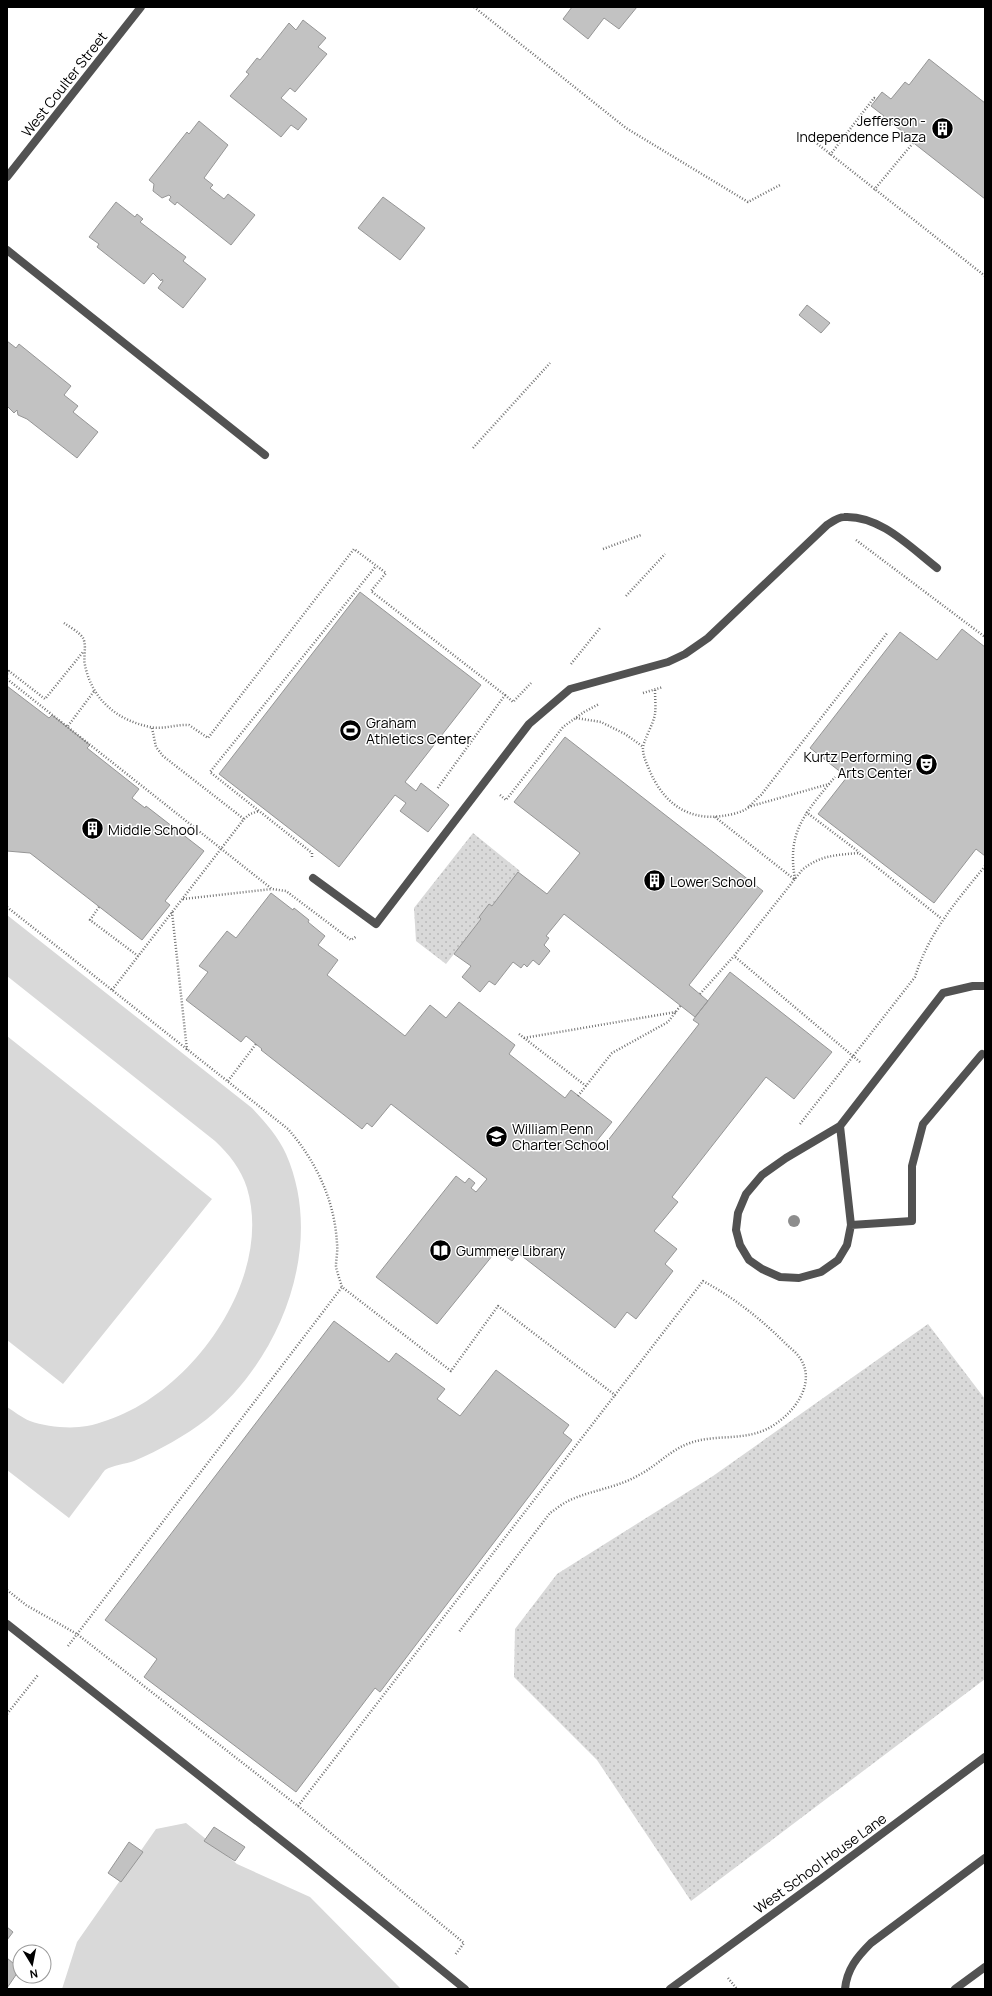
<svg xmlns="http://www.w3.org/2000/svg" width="992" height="1996" font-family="Manrope,sans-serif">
<defs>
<pattern id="park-dots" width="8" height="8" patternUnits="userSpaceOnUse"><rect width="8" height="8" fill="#d9d9d9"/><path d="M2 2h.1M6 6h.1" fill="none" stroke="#b8b8b8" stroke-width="1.8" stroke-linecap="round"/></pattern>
</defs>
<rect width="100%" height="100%" fill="#fff"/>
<path fill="#d9d9d9" d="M 7,915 L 252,1108 C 265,1122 278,1136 286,1154 C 326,1245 281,1359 207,1419 C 185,1436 160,1450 134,1461 C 126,1464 113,1465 105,1470 C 102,1473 99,1479 96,1482 C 87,1494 78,1506 69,1518 L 7,1470 L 7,1407 C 14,1411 22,1418 30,1421 C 46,1427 71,1429 87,1426 C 94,1425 101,1422 108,1420 C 192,1392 274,1278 247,1188 C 241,1169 229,1154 215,1141 L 7,976 Z
M 7,1036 L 212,1199 L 63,1384 L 7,1340 Z
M 186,1823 L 237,1864 L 310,1897 L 401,1989 L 62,1989 L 77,1942 L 156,1829 Z"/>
<path fill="url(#park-dots)" d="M 473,833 L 520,871 L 446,964 L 416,941 L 414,908 Z
M 928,1324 L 985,1399 L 985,1679 L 691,1901 L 597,1760 L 514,1677 L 515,1629 L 557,1574 L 713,1476 Z"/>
<path fill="#c2c2c2" stroke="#969696" d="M 572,7 L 637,7 L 619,29 L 604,18 L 588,39 L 563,19 Z
M 303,20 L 326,38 L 318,47 L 327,54 L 295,92 L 290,88 L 281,98 L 307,119 L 298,130 L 291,125 L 281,137 L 230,96 L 249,74 L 246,72 L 257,58 L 260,60 L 289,23 L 296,30 Z
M 929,59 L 985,103 L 985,199 L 906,137 L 908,135 L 883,118 L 884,116 L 871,106 L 882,92 L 891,99 L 905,82 L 909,85 Z
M 199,121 L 228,145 L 204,178 L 213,185 L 210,188 L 224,199 L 228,194 L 255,215 L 231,245 L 177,202 L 175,205 L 169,200 L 171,197 L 169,195 L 162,198 L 153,191 L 154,184 L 149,180 L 187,132 L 189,134 Z
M 383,197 L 425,228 L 400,260 L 358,228 Z
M 116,202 L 135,217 L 137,214 L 143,219 L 140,222 L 186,257 L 183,261 L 206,279 L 183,308 L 158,288 L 163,281 L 162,279 L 161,281 L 153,273 L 144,284 L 97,247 L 99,244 L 89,237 Z
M 807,305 L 830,323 L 821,333 L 799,315 Z
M 7,341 L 16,348 L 19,344 L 71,386 L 64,395 L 78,406 L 73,412 L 98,432 L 77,458 L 27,419 L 18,415 L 17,410 L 14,413 L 7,406 Z
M 360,592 L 481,685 L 405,782 L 416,791 L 421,783 L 449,805 L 428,832 L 400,811 L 406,803 L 395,795 L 339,867 L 219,774 Z
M 962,629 L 985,647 L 985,856 L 976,849 L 934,903 L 818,814 L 847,777 L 810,748 L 900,632 L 937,660 Z
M 7,686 L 49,718 L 52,715 L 90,745 L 87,748 L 139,789 L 132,798 L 145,808 L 146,806 L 204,851 L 165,901 L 170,905 L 142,940 L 30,853 L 7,851 Z
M 565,737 L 763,891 L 689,985 L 708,1001 L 695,1017 L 564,914 L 546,936 L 549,938 L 544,945 L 550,951 L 539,965 L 533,960 L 527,967 L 524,964 L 521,968 L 513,962 L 495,985 L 489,981 L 480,992 L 462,977 L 471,966 L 454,954 L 481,919 L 479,917 L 489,904 L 492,906 L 518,872 L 547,894 L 580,853 L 514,802 Z
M 271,893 L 293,910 L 294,908 L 309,920 L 308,922 L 325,936 L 318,945 L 338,960 L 327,975 L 405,1036 L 430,1005 L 446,1018 L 459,1002 L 515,1045 L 509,1054 L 565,1098 L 571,1090 L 612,1122 L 595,1143 L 602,1148 L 699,1024 L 693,1020 L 730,972 L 832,1052 L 794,1099 L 766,1077 L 672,1197 L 678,1202 L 654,1231 L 677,1249 L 665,1264 L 673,1271 L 636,1319 L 627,1312 L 615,1328 L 518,1253 L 512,1261 L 497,1250 L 437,1324 L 376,1277 L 456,1176 L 465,1183 L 469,1178 L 475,1183 L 471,1188 L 476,1192 L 487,1179 L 391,1104 L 372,1127 L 367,1123 L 362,1129 L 261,1050 L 262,1049 L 246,1036 L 241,1042 L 186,1000 L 208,972 L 199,966 L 227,931 L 236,938 Z
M 334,1321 L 389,1362 L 396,1353 L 445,1389 L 437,1399 L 460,1416 L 496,1370 L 569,1425 L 563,1433 L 572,1440 L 380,1692 L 375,1688 L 296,1792 L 144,1677 L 157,1659 L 105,1620 Z
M 214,1827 L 245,1847 L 235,1861 L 204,1841 Z
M 129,1842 L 143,1852 L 121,1882 L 108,1873 Z
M 7,1927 L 13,1932 L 7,1940 Z
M 7,1958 L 20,1969 L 7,1988 Z"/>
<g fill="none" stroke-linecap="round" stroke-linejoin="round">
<path stroke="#747474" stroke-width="2.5" stroke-dasharray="1 2" stroke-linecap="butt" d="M 474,7 L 626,128 L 748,202 L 780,185
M 810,138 L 985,276
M 830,155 L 874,98 L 877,99
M 874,190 L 913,143
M 473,448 L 550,363
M 856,540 L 985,637
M 603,549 L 641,535
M 626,596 L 665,554
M 64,623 C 70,627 79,632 83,638 C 87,646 83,657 85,665 C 92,700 117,720 150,727 C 163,730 176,724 189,725 L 208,738 L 354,549 L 386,573 L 371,591 L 505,695 L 437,789
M 571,664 L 600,628
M 7,674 L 9,671 L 45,699 L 83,652
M 7,679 L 272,889 L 286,891 L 351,940 L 357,936
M 655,690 C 655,698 656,707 655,714 C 654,723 642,743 643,749 C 643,756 646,762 649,769 C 662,801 686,821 722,816 C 730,815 740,813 748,808 C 752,804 756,799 761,795 L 888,632
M 643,693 L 663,687
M 505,695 L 513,702 L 531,683
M 576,718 L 601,722 L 625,734 L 642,746
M 68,726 L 95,690
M 152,728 L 156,747 L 163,756 L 244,819
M 500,795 L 506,800 L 563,727 L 584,712 L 599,704
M 748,807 L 829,784 L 835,777
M 806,812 L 859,852
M 715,817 L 794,879
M 312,857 L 312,853 L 210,772 L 376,566
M 795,879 C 787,834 803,816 829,784
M 183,899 L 272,889
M 7,907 L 288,1129 C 316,1161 335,1201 337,1244 C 338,1251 336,1259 336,1266 C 337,1273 340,1280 342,1287 L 451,1371 L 498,1306 L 615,1395 L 703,1281 C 733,1297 761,1319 785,1343 C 790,1348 796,1352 800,1358 C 818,1385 791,1417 767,1429 C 743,1441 715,1434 690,1443 C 670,1450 658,1465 639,1475 C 617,1488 591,1490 568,1501 C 562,1504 556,1509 550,1513 L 459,1632
M 99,907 L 90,920 L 138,956
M 172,912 L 187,1050
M 112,990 L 244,819 L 250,814 L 259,811
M 700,994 L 734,956
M 519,1034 L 586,1086
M 524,1038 L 676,1012
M 860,1062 L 734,956 L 802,870 C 820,855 837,855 859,853 L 942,919
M 228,1081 L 256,1044
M 578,1096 L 612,1053 L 668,1022 L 681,1005
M 800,1124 L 915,977 C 929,932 956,902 985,866
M 7,1590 L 26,1605 L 77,1634 L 298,1806 L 464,1943 L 455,1955
M 68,1646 L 342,1287
M 7,1714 L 38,1675
M 298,1806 L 615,1395
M 728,1978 L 737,1989
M 820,1989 L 820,1987"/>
<path stroke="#525252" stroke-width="8" d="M 7,250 L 265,455
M 313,878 L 376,924 L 529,724 L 570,689 L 668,662 L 685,654 L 708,638 L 827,525 C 832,522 838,517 844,517 C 880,515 910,547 937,568
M 840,1126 L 851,1225 L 847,1245 L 838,1260 L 821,1272 L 799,1278 L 780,1277 L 762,1269 L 749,1260 L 740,1245 L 736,1230 L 738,1213 L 746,1194 L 762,1175 L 786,1158 L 840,1126 L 943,993 L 973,986 L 985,986
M 851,1225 L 912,1221 L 912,1166 L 923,1124 L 982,1054
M 7,1624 L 300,1855 L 465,1989
M 845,1989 C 847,1969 857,1957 871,1943 L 985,1858
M 955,1989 L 985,1967"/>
<path stroke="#525252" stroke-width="8" d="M 7,177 L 141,7
M 670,1989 L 821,1879 L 985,1757"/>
</g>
<circle fill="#8d8d8d" cx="794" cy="1221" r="6"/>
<defs>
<symbol id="building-disc" viewBox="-11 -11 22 22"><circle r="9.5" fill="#000" stroke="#fff"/><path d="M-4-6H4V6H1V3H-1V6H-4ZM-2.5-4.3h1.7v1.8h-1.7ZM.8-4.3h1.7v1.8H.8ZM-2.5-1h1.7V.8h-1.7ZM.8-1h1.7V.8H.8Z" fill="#fff"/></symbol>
<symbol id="stadium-disc" viewBox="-11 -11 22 22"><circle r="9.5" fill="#000" stroke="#fff"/><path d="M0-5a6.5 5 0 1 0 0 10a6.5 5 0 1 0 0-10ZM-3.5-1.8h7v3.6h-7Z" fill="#fff"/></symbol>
<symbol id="theatre-disc" viewBox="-11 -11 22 22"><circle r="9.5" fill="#000" stroke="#fff"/><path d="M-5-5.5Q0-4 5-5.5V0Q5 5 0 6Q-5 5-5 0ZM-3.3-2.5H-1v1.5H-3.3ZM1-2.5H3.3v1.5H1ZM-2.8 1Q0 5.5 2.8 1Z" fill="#fff"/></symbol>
<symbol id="school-disc" viewBox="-11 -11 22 22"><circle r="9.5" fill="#000" stroke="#fff"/><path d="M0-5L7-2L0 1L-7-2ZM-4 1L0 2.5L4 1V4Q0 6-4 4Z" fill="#fff"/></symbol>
<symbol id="library-disc" viewBox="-11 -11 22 22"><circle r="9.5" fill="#000" stroke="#fff"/><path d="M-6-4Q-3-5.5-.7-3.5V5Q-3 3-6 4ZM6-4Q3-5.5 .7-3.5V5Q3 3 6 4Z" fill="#fff"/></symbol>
</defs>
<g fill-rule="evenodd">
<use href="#building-disc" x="930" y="116" width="25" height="25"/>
<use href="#stadium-disc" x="338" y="718" width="25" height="25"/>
<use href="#theatre-disc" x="914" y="752" width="25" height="25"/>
<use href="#building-disc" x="80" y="816" width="25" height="25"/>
<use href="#building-disc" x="642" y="868" width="25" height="25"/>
<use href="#school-disc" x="484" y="1124" width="25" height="25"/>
<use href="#library-disc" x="428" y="1238" width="25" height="25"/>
</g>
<g text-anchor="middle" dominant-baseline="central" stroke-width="3" stroke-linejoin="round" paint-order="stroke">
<g font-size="14" fill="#000" stroke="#fff">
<text transform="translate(64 84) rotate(-52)">West Coulter Street</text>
<text transform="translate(820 1863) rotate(-36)">West School House Lane</text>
</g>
<g font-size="14" fill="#000" stroke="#fff" text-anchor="start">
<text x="926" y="120" text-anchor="end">Jefferson -<tspan x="926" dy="16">Independence Plaza</tspan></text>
<text x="366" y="722">Graham<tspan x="366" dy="16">Athletics Center</tspan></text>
<text x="912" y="756" text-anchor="end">Kurtz Performing<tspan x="912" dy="16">Arts Center</tspan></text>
<text x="108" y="829">Middle School</text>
<text x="670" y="881">Lower School</text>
<text x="512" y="1128">William Penn<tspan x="512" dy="16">Charter School</tspan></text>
<text x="456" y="1250">Gummere Library</text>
</g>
</g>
<rect width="992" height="1996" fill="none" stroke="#000000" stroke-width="16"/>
<g transform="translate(32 1964) rotate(170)"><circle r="19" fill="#ffffff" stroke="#999999"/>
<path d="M0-3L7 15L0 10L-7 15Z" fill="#000000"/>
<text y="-6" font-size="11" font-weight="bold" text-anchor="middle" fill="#000000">N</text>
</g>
</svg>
